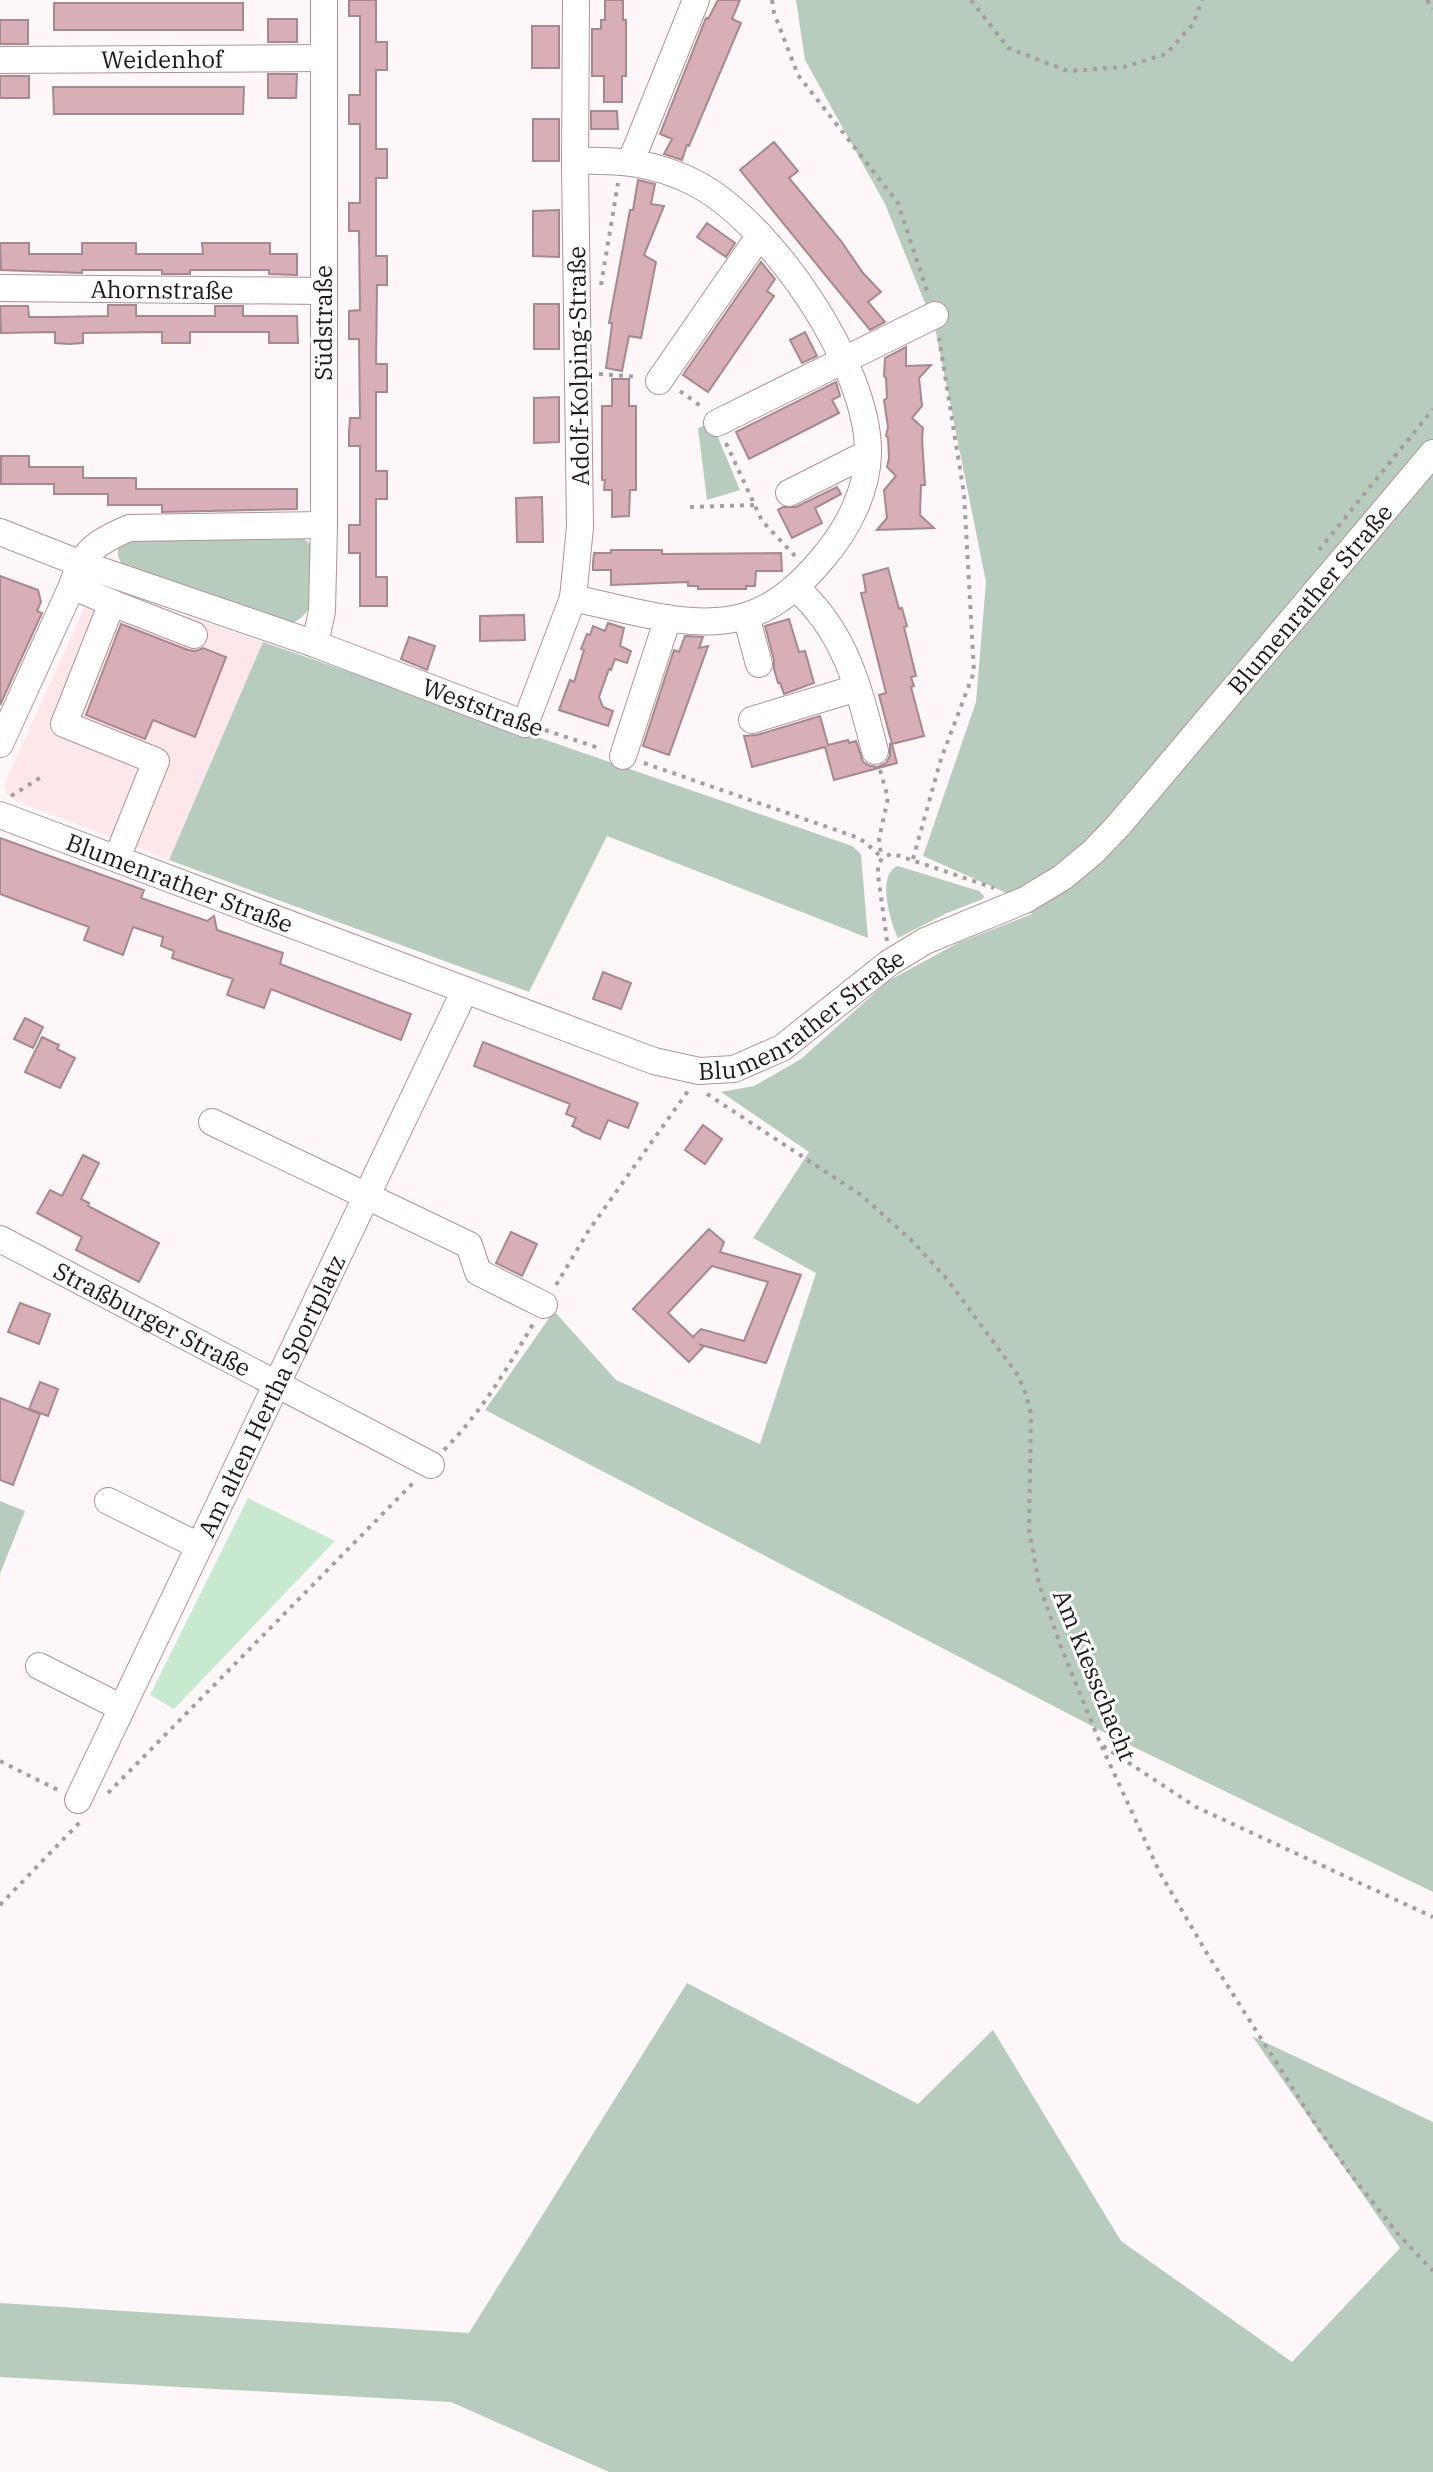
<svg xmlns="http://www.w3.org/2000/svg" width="1433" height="2472" font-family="'IBM Plex Serif',serif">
<rect width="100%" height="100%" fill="#fef7f9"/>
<path fill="#fee7eb" d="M 123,594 L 263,642 L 169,860 L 16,801 L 7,794 L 4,785 L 85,606 L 101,595 Z"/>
<path fill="#b7ccbc" d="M 796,0 L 1433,0 L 1433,1892 L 1111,1736 L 485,1410 L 554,1311 L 616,1380 L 760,1444 L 816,1273 L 753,1238 L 809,1152 L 721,1092 L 754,1086 L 801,1059 L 888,981 L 958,943 L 1032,914 L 1002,891 L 923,856 L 976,702 L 986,582 L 935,328 L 885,204 L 805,60 Z
M 712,423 L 740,490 L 707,500 L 698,428 Z
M 132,534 L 304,539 L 311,544 L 311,601 L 308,610 L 302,617 L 292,624 L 123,566 L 118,557 L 118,547 Z
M 263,642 L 852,846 L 861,854 L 868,938 L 607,836 L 529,992 L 169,860 Z
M 898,866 L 979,891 L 984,896 L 983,899 L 947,913 L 898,938 C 890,922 876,873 898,866 Z
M 0,1501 L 25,1511 L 0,1574 Z
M 687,1983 L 918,2104 L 993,2030 L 1121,2241 L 1292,2362 L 1400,2248 L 1252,2036 L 1433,2122 L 1433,2472 L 609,2472 L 451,2402 L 0,2377 L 0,2303 L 469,2333 Z"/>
<path fill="#c6e9cf" d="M 248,1498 L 335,1541 L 174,1709 L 150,1695 Z"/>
<path fill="#d8aeb7" stroke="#a5898f" stroke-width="2" fill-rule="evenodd" d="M 349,0 L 376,0 L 376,42 L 387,42 L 387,70 L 376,70 L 376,149 L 387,149 L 387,178 L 376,178 L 376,256 L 387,256 L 387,285 L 377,285 L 376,364 L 387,364 L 387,392 L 376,392 L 376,471 L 387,471 L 387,499 L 376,499 L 376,577 L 387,577 L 387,606 L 360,606 L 360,553 L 349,553 L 349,525 L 360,525 L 360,446 L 349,446 L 349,432 L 350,418 L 360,418 L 359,339 L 349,339 L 349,311 L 360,310 L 359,231 L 349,231 L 349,203 L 360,203 L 360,124 L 349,124 L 349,95 L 360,95 L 360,16 L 349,16 Z
M 605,0 L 623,0 L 623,20 L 626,20 L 626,76 L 622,76 L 622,102 L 604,102 L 604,76 L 592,76 L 592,29 L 601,29 L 601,20 L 605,20 Z
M 718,0 L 740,0 L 732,19 L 741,23 L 689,146 L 687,145 L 682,160 L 664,154 L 672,139 L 660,134 L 706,18 L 708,19 Z
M 54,3 L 243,3 L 243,30 L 54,30 Z
M 268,19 L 297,19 L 297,42 L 268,42 Z
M 0,20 L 28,20 L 28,44 L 0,44 Z
M 532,26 L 559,26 L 559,68 L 532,68 Z
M 268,74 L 297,74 L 296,98 L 268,98 Z
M 0,76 L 29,76 L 29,98 L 0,98 Z
M 53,87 L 244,87 L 243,114 L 54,114 Z
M 591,111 L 617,111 L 618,129 L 591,129 Z
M 533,119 L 559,119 L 559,161 L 533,161 Z
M 774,142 L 798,171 L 789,178 L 841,241 L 863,273 L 881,292 L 868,302 L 885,322 L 870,330 L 740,170 Z
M 638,180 L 655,184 L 651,204 L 664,206 L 644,255 L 656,262 L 641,338 L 629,336 L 622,371 L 606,368 L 611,333 L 612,323 L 609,323 L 630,210 L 633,210 Z
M 559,210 L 559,257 L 533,256 L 533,211 Z
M 707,223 L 735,243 L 726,257 L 697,237 Z
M 0,243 L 29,243 L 29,254 L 82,254 L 82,243 L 136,243 L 136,254 L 203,254 L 202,243 L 270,243 L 270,254 L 297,254 L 297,275 L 269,274 L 269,270 L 190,270 L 190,274 L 162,274 L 162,270 L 82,270 L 82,273 L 1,270 Z
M 761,262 L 775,279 L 767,291 L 774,296 L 708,392 L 683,375 Z
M 534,304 L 559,304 L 559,349 L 534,349 Z
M 108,305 L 136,305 L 136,316 L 215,316 L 215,306 L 243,306 L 243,316 L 297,316 L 298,343 L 269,343 L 269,332 L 190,332 L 190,343 L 162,343 L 162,332 L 83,333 L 83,343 L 69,344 L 55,343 L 55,332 L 1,333 L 0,306 L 28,306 L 29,317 L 54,317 L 108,316 Z
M 805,332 L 817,356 L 802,363 L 790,340 Z
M 906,347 L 906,366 L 931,365 L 919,378 L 922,406 L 912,418 L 923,428 L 922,439 L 925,485 L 921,485 L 920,515 L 934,528 L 877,530 L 887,518 L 884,490 L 896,476 L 887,467 L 889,458 L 888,438 L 886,436 L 888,427 L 884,400 L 887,398 L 886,378 L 884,376 L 885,358 Z
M 612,379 L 629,379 L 629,406 L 636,406 L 636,490 L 630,490 L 629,516 L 612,517 L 612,490 L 604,490 L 605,480 L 602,480 L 602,406 L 612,406 Z
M 836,382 L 840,396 L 832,400 L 839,413 L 749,459 L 736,432 Z
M 559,397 L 559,442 L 534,443 L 534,398 Z
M 1,456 L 29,456 L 29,467 L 83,467 L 83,478 L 136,478 L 136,489 L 297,489 L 297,509 L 162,512 L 162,505 L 108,505 L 108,494 L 54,494 L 54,484 L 1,484 Z
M 837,487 L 841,494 L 815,508 L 822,523 L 792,538 L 778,510 L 783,507 L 796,507 Z
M 542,497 L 543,542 L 517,542 L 516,498 Z
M 611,550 L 662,550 L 662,554 L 781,553 L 782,571 L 756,571 L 755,586 L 746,586 L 746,589 L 698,589 L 698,586 L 688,586 L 688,582 L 611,585 L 611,570 L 593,570 L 593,563 L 594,553 L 611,553 Z
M 888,568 L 899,609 L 902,608 L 907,626 L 904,627 L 916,676 L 911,677 L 914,686 L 911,687 L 924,736 L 892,744 L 879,695 L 886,693 L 861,593 L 866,592 L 863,575 Z
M 0,576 L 38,590 L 41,602 L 37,611 L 42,613 L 0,705 Z
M 524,615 L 525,640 L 480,641 L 480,616 Z
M 789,619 L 799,652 L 805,651 L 814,683 L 784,694 L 780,683 L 778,683 L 774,669 L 774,660 L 765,626 Z
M 608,623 L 624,628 L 620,646 L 631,651 L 627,663 L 615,659 L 611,670 L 609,669 L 599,697 L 603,707 L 613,711 L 608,726 L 559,710 L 570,680 L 574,682 L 584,650 L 581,649 L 587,634 L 590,635 L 593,626 L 605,631 Z
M 121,624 L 188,650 L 196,651 L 203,648 L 226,657 L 195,737 L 153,720 L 145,739 L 86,715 Z
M 685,636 L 703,637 L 699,648 L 708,646 L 669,755 L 643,746 L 674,650 L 679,652 Z
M 409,637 L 435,646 L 427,670 L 401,659 Z
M 820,716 L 828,745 L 848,740 L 849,743 L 856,741 L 863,762 L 870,766 L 878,767 L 886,763 L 890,756 L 890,744 L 892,744 L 897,763 L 834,780 L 825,747 L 752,767 L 744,736 L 757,735 Z
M 0,838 L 144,890 L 141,898 L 207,921 L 214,916 L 217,930 L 283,953 L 280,964 L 411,1014 L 401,1040 L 271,989 L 264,1008 L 227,995 L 233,979 L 172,958 L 174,951 L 161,946 L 163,937 L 133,927 L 123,955 L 84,940 L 89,927 L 0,894 Z
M 603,972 L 631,983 L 621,1009 L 593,999 Z
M 25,1018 L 43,1027 L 33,1048 L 14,1039 Z
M 42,1037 L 59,1045 L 57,1049 L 75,1058 L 60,1088 L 25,1072 Z
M 483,1042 L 638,1103 L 628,1128 L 608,1120 L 600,1139 L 581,1131 L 581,1130 L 572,1126 L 576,1118 L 566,1114 L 570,1104 L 474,1066 Z
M 703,1125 L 722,1139 L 705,1164 L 685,1150 Z
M 83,1155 L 99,1163 L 81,1199 L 89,1203 L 88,1206 L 159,1243 L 139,1282 L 76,1250 L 82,1237 L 37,1213 L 50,1190 L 62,1196 Z
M 709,1229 L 724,1242 L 720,1252 L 801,1275 L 766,1363 L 701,1345 L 703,1347 L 689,1362 L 633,1309 ZM 712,1266 L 768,1282 L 744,1341 L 701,1329 L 693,1337 L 668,1313 Z
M 511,1232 L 537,1244 L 522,1276 L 496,1263 Z
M 20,1303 L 50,1314 L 39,1344 L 8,1332 Z
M 40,1382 L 58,1389 L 48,1416 L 29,1409 Z
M 0,1398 L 40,1414 L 13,1485 L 0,1480 Z"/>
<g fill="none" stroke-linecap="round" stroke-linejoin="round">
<defs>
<g id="minor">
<path id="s1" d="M 0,60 L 324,58"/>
<path d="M 631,161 L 696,0"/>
<path id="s2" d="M 0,288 L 323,291"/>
<path d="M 659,381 L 760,235"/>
<path d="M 717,423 L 935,315"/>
<path d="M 789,493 L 868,453"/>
<path d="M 0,532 L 79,563 L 315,644 L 525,724 L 573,598 L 580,527 L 575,166 L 576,0"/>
<path d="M 72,586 L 112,603 L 64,724 L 156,761 L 117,858"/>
<path d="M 796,588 C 846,632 859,689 875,751"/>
<path d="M 573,598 C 626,609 693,632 746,616 C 778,606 802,583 823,558 C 847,530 867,492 868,454 C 870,367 770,220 693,182 C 653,162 619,160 575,161"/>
<path d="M 112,603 L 194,635"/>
<path d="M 746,616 L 759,664"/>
<path d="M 315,644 L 322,611 L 324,525 L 324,0"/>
<path d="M 752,720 L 857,688"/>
<path d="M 0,744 L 72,586 C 83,550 96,543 129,528 L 324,525"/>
<path d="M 623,756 L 668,618"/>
<path id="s3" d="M 0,815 L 654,1061 L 699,1071 L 734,1069 L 782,1048 L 889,963 L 925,941 L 1025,900 L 1063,877 L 1093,852 L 1118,826 L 1433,453"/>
<path d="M 212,1122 L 469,1245 L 478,1272 L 544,1305"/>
<path id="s4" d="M 0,1239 L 431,1465"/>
<path d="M 108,1501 L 199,1546"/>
<path d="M 39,1666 L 122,1708"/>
<path id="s5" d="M 78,1800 L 465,990"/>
</g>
</defs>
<use href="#minor" stroke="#af9399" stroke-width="28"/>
<path stroke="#a69d9f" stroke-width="4" stroke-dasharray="4 6" stroke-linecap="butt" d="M 772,0 L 774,13 L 798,75 L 898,203 L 928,294
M 971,0 L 1008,48 L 1068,71 L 1124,67 L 1166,54 L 1193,24 L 1202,0
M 1427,0 L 1433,9
M 601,285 L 618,183
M 599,374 L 638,377
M 680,391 L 702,407
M 726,443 L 762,521 L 796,557
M 690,507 L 755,505
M 1319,550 L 1433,409
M 545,730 L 602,749
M 644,763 L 856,837 L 865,842 L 882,858
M 880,770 L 888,798 L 879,839 L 881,855
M 11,796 L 43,776
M 913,859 L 941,759 L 974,672 L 964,494 L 939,338
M 887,941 L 878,875 L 878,866 L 882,858 L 891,854 L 900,856 L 994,888
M 707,1094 L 861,1195 L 912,1241 L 947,1279 L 1017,1374 L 1026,1394 L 1031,1414 L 1029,1529 L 1039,1584 L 1061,1647 L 1101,1745 L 1160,1873 L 1208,1955 L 1318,2128 L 1352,2176 L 1398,2234 L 1433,2271
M 556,1285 L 589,1230 L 688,1091
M 444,1450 C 483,1410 505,1372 533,1324
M 1103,1746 L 1196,1807 L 1433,1917
M 0,1761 L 58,1790
M 108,1793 L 416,1480
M 0,1905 L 80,1822"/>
<use href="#minor" stroke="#fff" stroke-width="26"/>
</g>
<g text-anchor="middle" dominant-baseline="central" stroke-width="6" stroke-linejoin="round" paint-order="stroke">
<g font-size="24" fill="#211719" stroke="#fff">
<text stroke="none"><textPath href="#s1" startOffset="162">Weidenhof</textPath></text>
<text stroke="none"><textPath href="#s2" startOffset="162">Ahornstraße</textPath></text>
<text transform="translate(323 323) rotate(-90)">Südstraße</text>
<text transform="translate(578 366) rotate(-91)">Adolf-Kolping-Straße</text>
<text stroke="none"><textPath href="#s3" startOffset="1536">Blumenrather Straße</textPath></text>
<text transform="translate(483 707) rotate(20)">Weststraße</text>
<text stroke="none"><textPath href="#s3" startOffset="192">Blumenrather Straße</textPath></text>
<text stroke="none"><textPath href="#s3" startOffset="864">Blumenrather Straße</textPath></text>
<text stroke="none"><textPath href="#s4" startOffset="172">Straßburger Straße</textPath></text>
<text stroke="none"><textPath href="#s5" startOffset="448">Am alten Hertha Sportplatz</textPath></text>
<text transform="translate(1095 1675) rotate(68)">Am Kiesschacht</text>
</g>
</g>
</svg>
